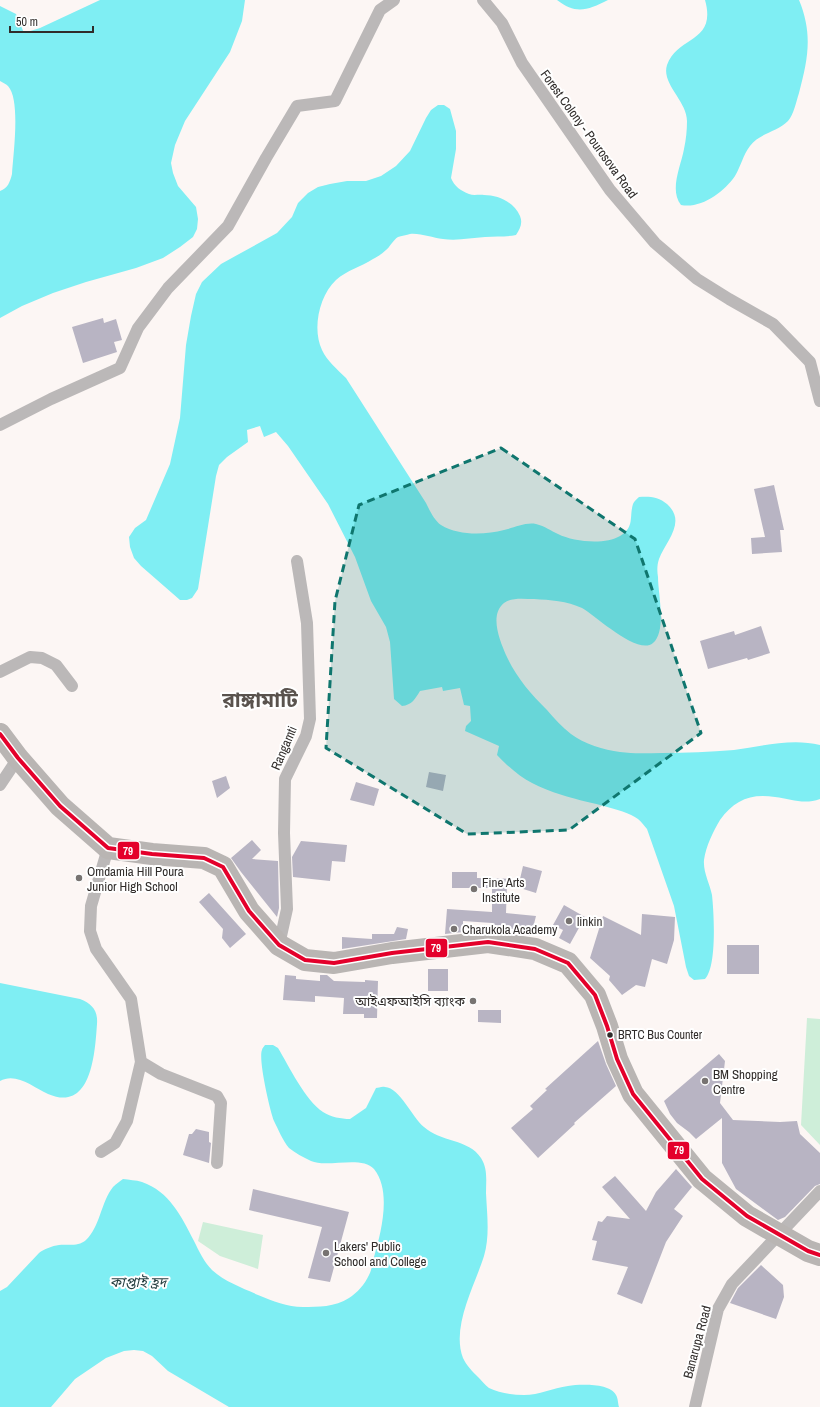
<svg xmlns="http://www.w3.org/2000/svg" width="820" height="1407" font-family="'Archivo Narrow','Noto Sans Bengali',sans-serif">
<rect width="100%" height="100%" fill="#fcf6f4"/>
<path fill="#ceeed9" d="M 807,1018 L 820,1019 L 820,1145 L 801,1125 Z
M 203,1222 L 263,1235 L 258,1269 L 220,1256 L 198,1241 Z"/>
<path fill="#7feef3" d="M 100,0 L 245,0 L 242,21 L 230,52 L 185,121 L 175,145 L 171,163 L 173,173 L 178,186 L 196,207 L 198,219 L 197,229 L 193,237 L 180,247 L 163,258 L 136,268 L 86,282 L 53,293 L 22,306 L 0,318 L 0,191 C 8,188 10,182 12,174 C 13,155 21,100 8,86 C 6,84 2,82 0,81 L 0,6 L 16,14 L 24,33 L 40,28 Z
M 557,0 L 608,0 C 588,10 576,15 557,0 Z
M 705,0 L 799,0 C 813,34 808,59 799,93 C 796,102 794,114 788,121 C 777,132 760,133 750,146 C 743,155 741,166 735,176 C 724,192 701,209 681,205 C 669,190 681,166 684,149 C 686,140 687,130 687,121 C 687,101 661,84 667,65 C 678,35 717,43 705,0 Z
M 438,105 L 444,105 L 450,109 L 456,131 L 456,149 L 451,178 C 454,186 461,191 469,194 C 474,196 479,194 484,195 C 498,195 514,202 520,216 C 523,223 520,229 516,235 C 506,237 496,236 485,237 C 471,238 457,241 443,239 C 432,238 421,233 410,234 C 407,235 401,236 398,237 C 393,240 390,247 386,250 C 382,254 377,257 373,259 C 361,267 347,270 336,280 C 319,296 312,329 322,350 C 327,361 337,369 346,378 L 426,503 C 430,511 434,520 441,525 C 459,536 485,535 504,530 C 514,528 525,522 536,524 C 545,526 551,531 558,534 C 574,542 605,545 620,536 C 635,527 629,517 633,504 C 634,501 637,499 639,497 C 649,496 659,497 667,504 C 687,522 666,541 659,559 C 657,565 657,571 658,577 C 658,594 667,631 653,643 C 638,656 596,616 582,608 C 567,601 550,600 534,599 C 524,599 512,597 504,603 C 489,615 500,641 506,655 C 516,677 530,693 547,710 C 554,718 562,727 571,734 C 584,744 604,750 620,752 C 634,754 648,753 662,753 C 686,753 710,752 734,750 C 762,746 792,738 820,745 L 820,799 C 804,805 791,799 775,797 C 751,793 734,800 720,820 C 713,832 706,846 704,860 C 703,872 710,884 712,895 C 714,913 717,967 705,979 L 694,980 L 689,976 L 686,967 L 674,906 L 647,829 C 644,826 642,822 638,819 C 623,808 582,802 562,795 C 533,786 518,777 497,755 L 499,746 L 465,731 L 466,726 L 471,721 L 470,706 L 464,705 L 460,688 L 443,691 L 442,687 L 420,691 C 415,699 412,705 402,706 L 394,699 L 390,642 L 386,627 L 371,601 L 355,557 L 328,504 L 288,446 L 276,432 L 264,437 L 260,426 L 247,430 L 248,442 L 227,457 L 219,465 L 216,476 L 198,589 L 192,598 L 187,600 L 180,600 L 141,566 L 134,558 L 130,547 L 129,537 L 135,528 L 146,520 L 170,464 L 180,418 L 186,345 L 191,316 L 196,294 L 202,282 L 221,264 L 277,233 L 292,217 L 298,203 L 308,193 L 318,187 L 330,184 L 347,181 L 366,181 L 381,176 L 396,166 L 410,151 L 426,118 L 431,110 Z
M 0,983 L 80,999 C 92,1004 98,1010 97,1024 C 95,1052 92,1113 48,1094 C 33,1087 16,1072 0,1081 Z
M 265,1045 L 273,1045 L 278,1048 C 289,1066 305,1100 323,1112 C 331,1117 341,1119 350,1119 L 366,1108 L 376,1088 C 378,1088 382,1086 385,1087 C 400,1088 412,1117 424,1127 C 440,1142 469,1139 481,1158 C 488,1169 486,1181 486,1193 C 487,1214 490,1236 484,1256 C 475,1285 451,1327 463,1358 C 466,1365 473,1372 478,1377 C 481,1380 485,1385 489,1388 C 499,1393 512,1395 524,1395 C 539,1395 553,1388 568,1386 C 580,1384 610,1383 616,1395 C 618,1398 618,1404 619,1407 L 229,1407 L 168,1371 L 152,1356 L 143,1351 L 134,1350 L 124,1351 L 106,1358 L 75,1379 L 51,1407 L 0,1407 L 0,1291 L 7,1287 L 39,1253 C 44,1249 52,1246 59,1245 C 68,1244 78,1247 86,1240 C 100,1227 101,1202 113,1187 C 116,1184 120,1181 123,1179 C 129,1180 136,1180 142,1182 C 169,1191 182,1217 194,1241 C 199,1251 204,1262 212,1270 C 225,1282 243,1288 258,1295 C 273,1301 287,1307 303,1307 C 318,1307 335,1307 349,1298 C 357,1293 365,1284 369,1275 C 372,1270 372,1263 374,1257 C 381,1233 392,1191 374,1169 C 362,1155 327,1168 311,1161 C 303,1157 295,1153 289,1148 C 283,1141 278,1129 274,1121 C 270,1111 258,1059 262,1050 C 262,1048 264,1047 265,1045 Z"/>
<path fill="#b8b4c3" d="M 103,318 L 104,323 L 116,319 L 122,340 L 114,342 L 117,352 L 83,363 L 72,327 Z
M 774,485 L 784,530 L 780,530 L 782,552 L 752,554 L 751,538 L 765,537 L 754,489 Z
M 761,626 L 770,653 L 748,660 L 747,658 L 708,669 L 700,641 L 734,631 L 735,635 Z
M 429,772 L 446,775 L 443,791 L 426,787 Z
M 226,776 L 230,788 L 217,798 L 212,781 Z
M 356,782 L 379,789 L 374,806 L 350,800 Z
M 252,840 L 261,850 L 252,859 L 278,861 L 279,908 L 277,917 L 241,872 L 231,858 Z
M 301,841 L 347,845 L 345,862 L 332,861 L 330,881 L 293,877 L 292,857 Z
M 523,866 L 542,871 L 536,893 L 507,884 L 506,913 L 536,916 L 531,936 L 515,933 L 516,929 L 492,929 L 492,923 L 463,921 L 463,932 L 445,934 L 447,909 L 492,912 L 492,888 L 452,888 L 452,872 L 477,872 L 477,878 L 520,879 Z
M 209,893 L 246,934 L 230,948 L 222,938 L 223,929 L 199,902 Z
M 564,905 L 585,917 L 570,944 L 559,938 L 563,930 L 553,925 Z
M 642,914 L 675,917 L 674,940 L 667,964 L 652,959 L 645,987 L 636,985 L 622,995 L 609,980 L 610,976 L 590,958 L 603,916 L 641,935 Z
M 397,927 L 408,929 L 406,939 L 342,949 L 342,937 L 372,939 L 372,934 L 394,934 Z
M 727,945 L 759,945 L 759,974 L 727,974 Z
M 428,969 L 448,969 L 448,991 L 428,991 Z
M 285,975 L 296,976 L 296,979 L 320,981 L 320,975 L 327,975 L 334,981 L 365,982 L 365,980 L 378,981 L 377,1018 L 364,1018 L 364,1014 L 343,1014 L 344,998 L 315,996 L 315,1002 L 283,1000 Z
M 478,1010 L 501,1010 L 501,1023 L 478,1022 Z
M 598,1041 L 606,1064 L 616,1086 L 574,1123 L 575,1124 L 538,1158 L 511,1128 L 533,1109 L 530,1106 L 547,1090 L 545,1089 Z
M 719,1054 L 725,1061 L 720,1103 L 733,1120 L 780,1122 L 797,1121 L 800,1134 L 820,1153 L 820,1184 L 815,1186 L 785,1217 L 778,1220 L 736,1189 L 722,1163 L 722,1118 L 696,1139 L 689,1132 L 677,1123 L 670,1114 L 664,1101 Z
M 196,1129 L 209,1132 L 209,1142 L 211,1143 L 209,1163 L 183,1155 L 189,1134 L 192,1134 Z
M 676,1169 L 692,1187 L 674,1209 L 683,1216 L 666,1242 L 642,1304 L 617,1294 L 628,1267 L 592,1260 L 597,1241 L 592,1240 L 598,1221 L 602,1222 L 607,1216 L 630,1219 L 602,1187 L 615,1176 L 646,1211 L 656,1192 Z
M 253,1189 L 349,1212 L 330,1282 L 308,1278 L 322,1227 L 249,1210 Z
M 761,1265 L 783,1285 L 784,1297 L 776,1319 L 730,1303 L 738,1288 Z"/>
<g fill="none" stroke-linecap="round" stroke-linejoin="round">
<path stroke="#bbb8b8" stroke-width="12" d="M 483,0 L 502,23 L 522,63 L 610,190 L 655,243 L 697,279 L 729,299 L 773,324 L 810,362 L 820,401
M 0,425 L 51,399 L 120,368 L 138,328 L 168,288 L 228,226 L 266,158 L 297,106 L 335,101 L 380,10 L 394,0
M 0,672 L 30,657 L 42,658 L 56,665 L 72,686
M 0,785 L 18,758
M 279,945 L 287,909 L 284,833 L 285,779 L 306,736 L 310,719 L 307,623 L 297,561
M 141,1062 L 161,1074 L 217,1096 L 221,1103 L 217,1163
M 101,1152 L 115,1143 L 127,1121 L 141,1062 L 131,999 L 96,949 L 90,931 L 91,906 L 108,848
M 695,1407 L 718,1309 L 732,1284 L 820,1191"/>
<path stroke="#b9b5b3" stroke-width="22" d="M 0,734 L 18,758 L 60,806 L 108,848 L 152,854 L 204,858 L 223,867 L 249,911 L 279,945 L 305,960 L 334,963 L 392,953 L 488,942 L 535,949 L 568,963 L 595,995 L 607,1026 L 617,1059 L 633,1094 L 702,1179 L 747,1216 L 808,1251 L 820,1255"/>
<defs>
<path id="bus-1" d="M 0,734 L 18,758 L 60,806 L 108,848 L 152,854 L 204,858 L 223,867 L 249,911 L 279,945 L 305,960 L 334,963 L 392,953 L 488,942 L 535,949 L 568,963 L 595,995 L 607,1026 L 617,1059 L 633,1094 L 702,1179 L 747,1216 L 808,1251 L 820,1255"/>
</defs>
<use href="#bus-1" stroke="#fff" stroke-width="7"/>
<use href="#bus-1" stroke="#e4002b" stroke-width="4"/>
</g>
<path fill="#0f766e" fill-opacity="0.2" stroke="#0f766e" stroke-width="3" stroke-dasharray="8 5" stroke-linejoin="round" d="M 501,448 L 635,539 L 701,733 L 569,830 L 467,834 L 326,748 L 335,601 L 359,505 Z"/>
<g fill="#777371" stroke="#fff" stroke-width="1.5">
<circle cx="79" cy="878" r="4"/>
<circle cx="474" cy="889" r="4"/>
<circle cx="569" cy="921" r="4"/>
<circle cx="454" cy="929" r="4"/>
<circle cx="473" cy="1001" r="4"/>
<circle cx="705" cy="1081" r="4"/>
<circle cx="326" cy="1253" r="4"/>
</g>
<circle fill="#302c2a" stroke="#fff" stroke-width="1.5" cx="610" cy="1035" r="3.5"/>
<g text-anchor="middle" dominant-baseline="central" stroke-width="4" stroke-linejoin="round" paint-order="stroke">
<g font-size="12" fill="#302c2a" stroke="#fff" text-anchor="start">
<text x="618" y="1035">BRTC Bus Counter</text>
</g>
<g font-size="13" fill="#302c2a" stroke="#fff">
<text transform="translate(589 134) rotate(54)">Forest Colony - Pourosova Road</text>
<text transform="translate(284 748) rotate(-67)">Rangamti</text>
<text transform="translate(697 1342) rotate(-75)">Banarupa Road</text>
</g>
<g font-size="13" fill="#302c2a" stroke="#fff" text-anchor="start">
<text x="87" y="871">Omdamia Hill Poura<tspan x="87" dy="15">Junior High School</tspan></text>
<text x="482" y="882">Fine Arts<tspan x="482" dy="15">Institute</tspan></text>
<text x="577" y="921">linkin</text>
<text x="462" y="929">Charukola Academy</text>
<text x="465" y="1001" text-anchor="end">আইএফআইসি ব্যাংক</text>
<text x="713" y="1074">BM Shopping<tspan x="713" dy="15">Centre</tspan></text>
<text x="334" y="1246">Lakers' Public<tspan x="334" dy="15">School and College</tspan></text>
</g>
<g font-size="14" font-style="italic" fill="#263f41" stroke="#fff">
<text x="138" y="1282">কাপ্তাই হ্রদ</text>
</g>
<g font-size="21" font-weight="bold" fill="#5a534e" stroke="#fff">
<text x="260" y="699">রাঙ্গামাটি</text>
</g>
</g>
<g stroke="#fff" stroke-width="1.5">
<rect x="117" y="841" width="23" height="19" rx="4" fill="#e4002b"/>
<rect x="425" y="938" width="23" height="20" rx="4" fill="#e4002b"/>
<rect x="667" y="1141" width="23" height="19" rx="4" fill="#e4002b"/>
</g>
<g font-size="11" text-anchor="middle" font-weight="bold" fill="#fff">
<text x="128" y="855">79</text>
<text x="436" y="952">79</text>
<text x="679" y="1154">79</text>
</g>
<path d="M10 26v6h83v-6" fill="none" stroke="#302c2a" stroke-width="2"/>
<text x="16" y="26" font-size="12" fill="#302c2a" stroke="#ffffff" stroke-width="3" paint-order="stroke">50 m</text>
</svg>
